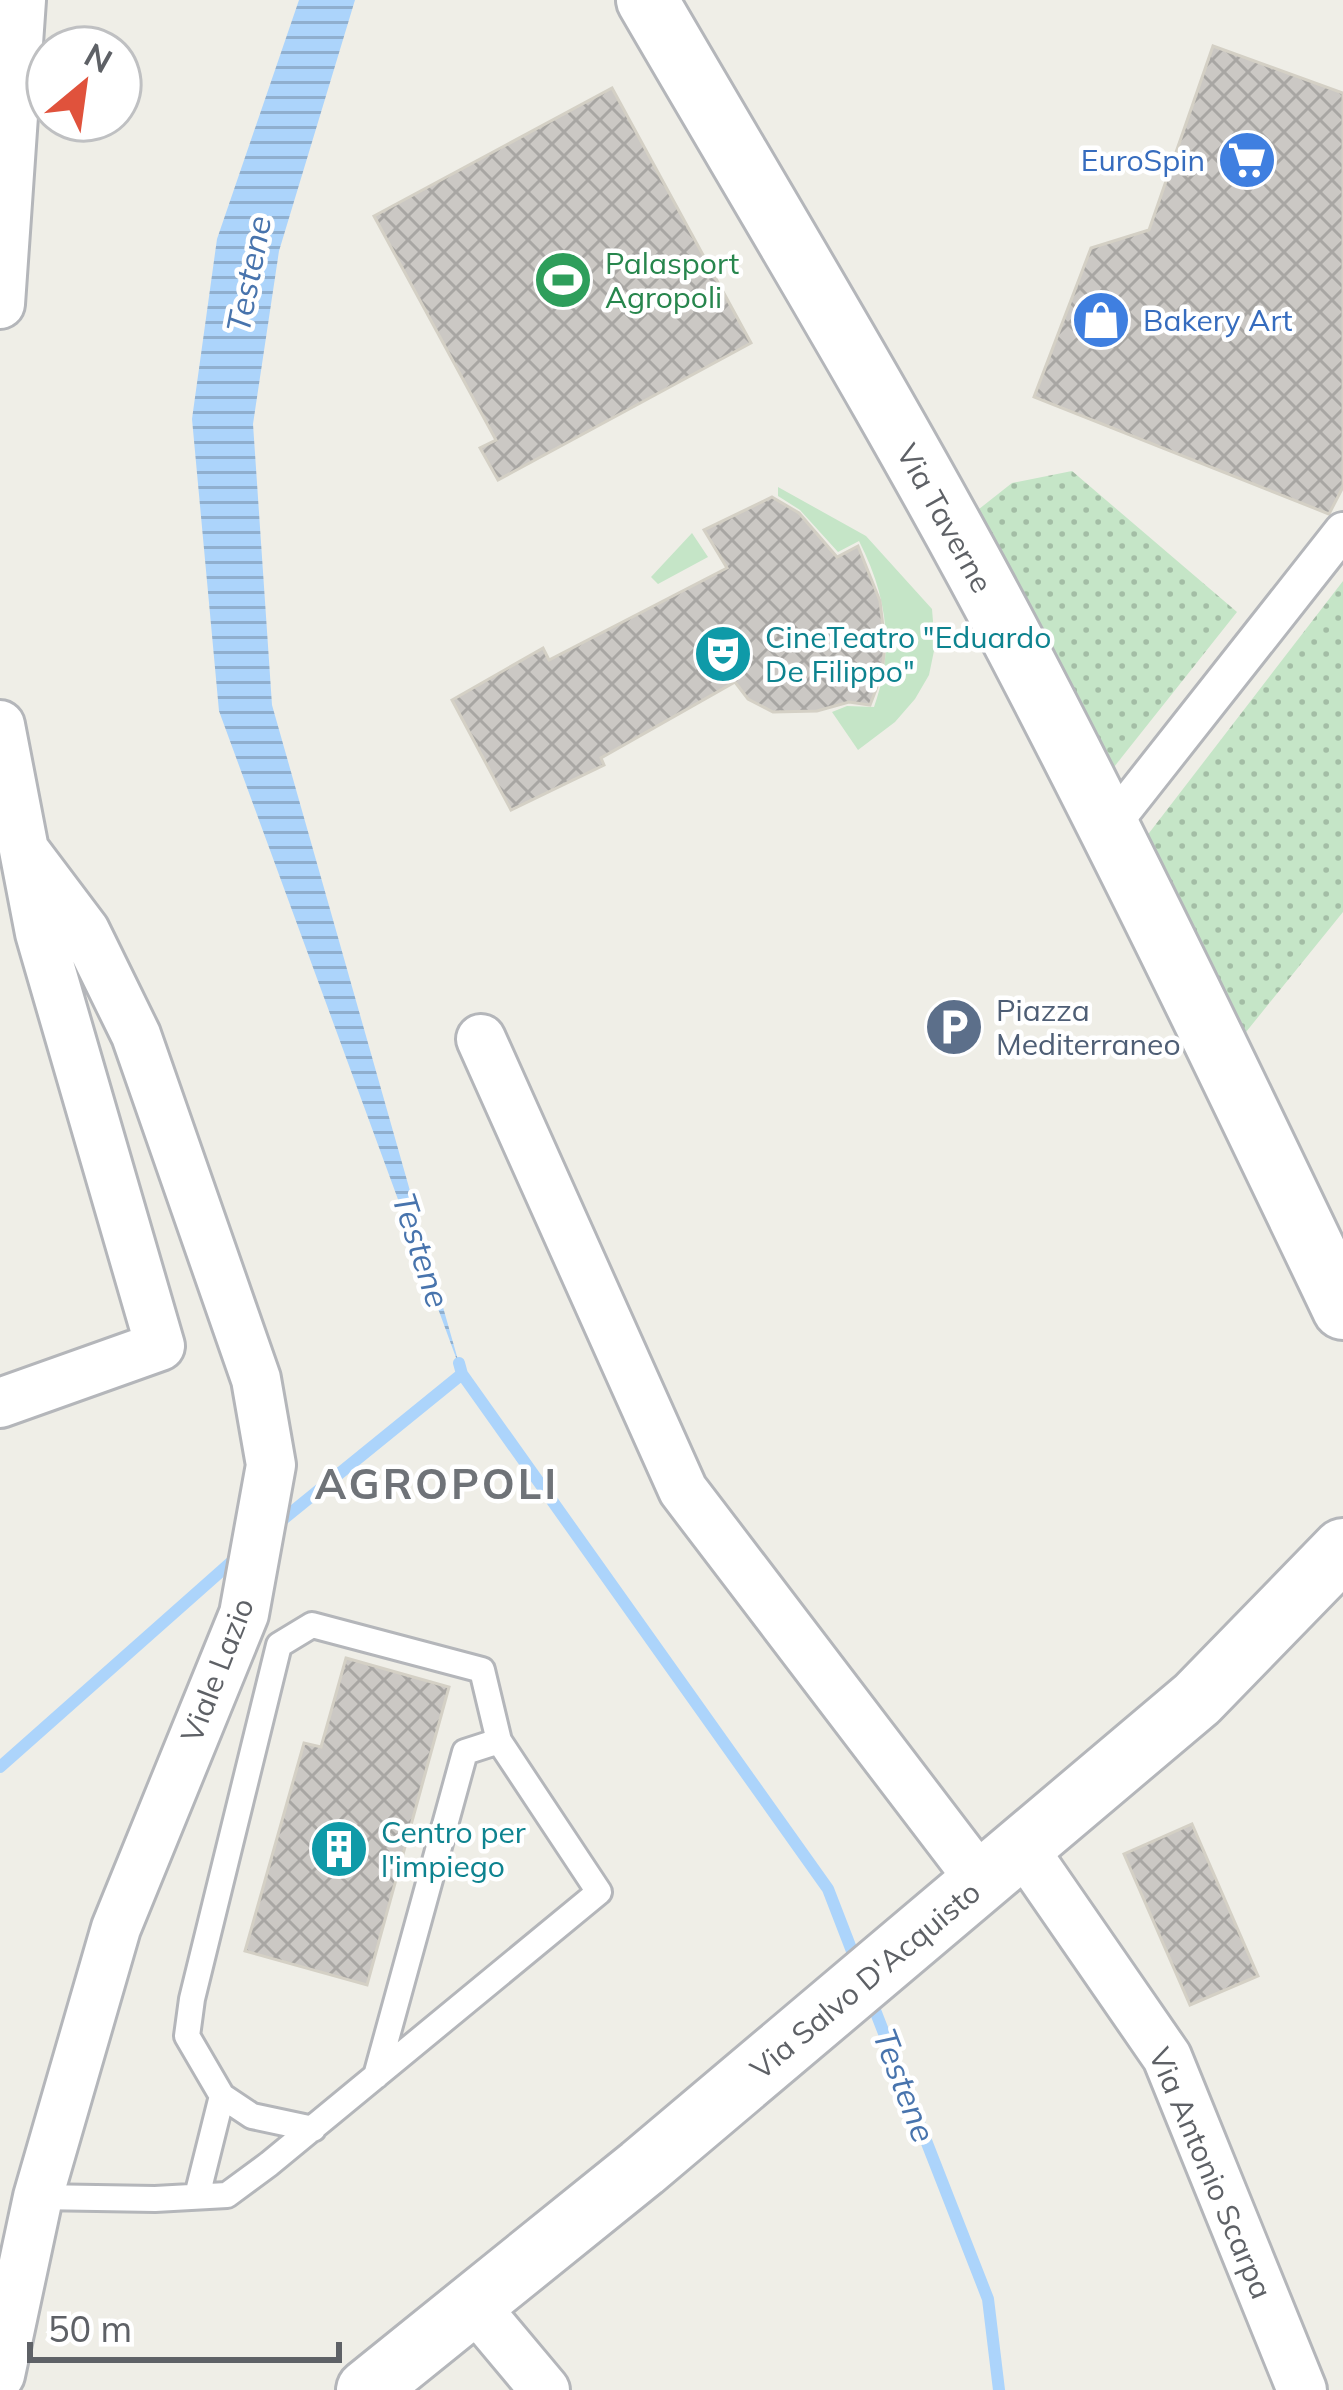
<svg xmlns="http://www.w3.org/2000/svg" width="1343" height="2390" font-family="Mulish,sans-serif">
<defs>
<pattern id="park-dots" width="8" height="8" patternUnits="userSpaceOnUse" patternTransform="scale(3)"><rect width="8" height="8" fill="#c5e5c7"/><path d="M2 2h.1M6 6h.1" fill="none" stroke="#a3bda5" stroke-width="1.8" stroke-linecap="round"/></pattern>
<pattern id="water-rules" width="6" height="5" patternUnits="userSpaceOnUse" patternTransform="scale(3)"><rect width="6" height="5" fill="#acd4fb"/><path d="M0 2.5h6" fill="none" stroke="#8fafcf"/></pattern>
<pattern id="building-cross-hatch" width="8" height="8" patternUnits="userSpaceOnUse" patternTransform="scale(3)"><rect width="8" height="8" fill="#cbc8c4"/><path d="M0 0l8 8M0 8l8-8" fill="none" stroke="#a8a6a3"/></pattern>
</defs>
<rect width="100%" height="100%" fill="#efeee7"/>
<path fill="#c5e5c7" d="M 778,487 L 866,536 L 932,609 L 935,646 L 929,675 L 915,699 L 895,722 L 858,750 L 832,712 L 847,706 L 874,707 C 895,649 887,596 859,541 L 838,552 L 800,510 L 778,496 Z
M 692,533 L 708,557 L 658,584 L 651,577 Z"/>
<path fill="url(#park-dots)" d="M 1072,471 L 1237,612 L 1114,767 L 974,513 L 1012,483 Z
M 1343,581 L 1343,912 L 1246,1032 L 1146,837 Z"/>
<path fill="url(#water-rules)" d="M 299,0 L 355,0 L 279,251 L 253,424 L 272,705 L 462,1374 L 219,711 L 192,419 L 217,239 Z"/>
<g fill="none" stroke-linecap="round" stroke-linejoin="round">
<path stroke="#acd4fb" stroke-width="12" d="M 459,1363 L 462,1374 L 828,1889 L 857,1964
M 276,1525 L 462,1374
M 0,1767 L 237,1557
M 871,2000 L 988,2299 L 999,2390"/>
</g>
<path fill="url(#building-cross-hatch)" stroke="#d4d0c5" stroke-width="3" d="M 1213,46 L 1343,93 L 1343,487 L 1329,514 L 1034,397 L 1091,248 L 1149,230 Z
M 612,88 L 751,343 L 498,480 L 480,448 L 496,440 L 374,216 Z
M 772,497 L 799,513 L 837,557 L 858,546 L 880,601 L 885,644 L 882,674 L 870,705 L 849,702 L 817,711 L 773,712 L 748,699 L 735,682 L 601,758 L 604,765 L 511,810 L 452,700 L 543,648 L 549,660 L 727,568 L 704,530 Z
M 346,1658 L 449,1687 L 367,1985 L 245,1951 L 304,1743 L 321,1747 Z
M 1192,1824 L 1258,1976 L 1190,2005 L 1124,1854 Z"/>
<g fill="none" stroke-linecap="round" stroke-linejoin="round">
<defs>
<path id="service" d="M 376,2076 L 465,1752 L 499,1741
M 197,2196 L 222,2096
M 38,2197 L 155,2199 L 227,2195 L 269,2164 L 599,1892 L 499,1741 L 482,1670 L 312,1625 L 279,1645 L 192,1999 L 187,2036 L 222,2096 L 252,2116 L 313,2129"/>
<path id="pedestrian" d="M 1108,829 L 1343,531"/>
<path id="minor" d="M 0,304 L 21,0
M 0,725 L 40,933 L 160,1346 L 0,1403
M 481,1039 L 683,1490 L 981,1881
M 1022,1847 L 1167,2057 L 1302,2390
M 473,2304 L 545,2390
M 0,2375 L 38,2197 L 116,1928 L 244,1614 L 271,1465 L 256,1379 L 136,1035 L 85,931 L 24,850"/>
<path id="tertiary" d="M 647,0 C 772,215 902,428 1017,648 C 1131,866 1237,1087 1343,1309
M 367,2390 L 642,2168 L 1197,1699 L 1343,1549"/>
</defs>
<use href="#service" stroke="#b4b6ba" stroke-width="30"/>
<use href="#pedestrian" stroke="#b4b6ba" stroke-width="42"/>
<use href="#minor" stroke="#b4b6ba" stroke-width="54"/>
<use href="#tertiary" stroke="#b4b6ba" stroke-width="66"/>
<use href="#service" stroke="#fff" stroke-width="24"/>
<use href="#pedestrian" stroke="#fff" stroke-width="36"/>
<use href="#minor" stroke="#fff" stroke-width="48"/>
<use href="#tertiary" stroke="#fff" stroke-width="60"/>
</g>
<defs>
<symbol id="supermarket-disc" viewBox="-11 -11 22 22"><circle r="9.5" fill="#3f7fe0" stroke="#fff"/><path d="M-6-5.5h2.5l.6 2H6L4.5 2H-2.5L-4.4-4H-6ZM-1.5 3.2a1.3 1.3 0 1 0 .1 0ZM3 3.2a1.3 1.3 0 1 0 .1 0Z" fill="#fff"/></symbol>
<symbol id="stadium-disc" viewBox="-11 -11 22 22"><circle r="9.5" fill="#2e9e5b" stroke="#fff"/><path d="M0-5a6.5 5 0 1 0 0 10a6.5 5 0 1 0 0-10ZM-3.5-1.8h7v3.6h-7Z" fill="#fff"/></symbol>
<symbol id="shop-disc" viewBox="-11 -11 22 22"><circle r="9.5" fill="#3f7fe0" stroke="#fff"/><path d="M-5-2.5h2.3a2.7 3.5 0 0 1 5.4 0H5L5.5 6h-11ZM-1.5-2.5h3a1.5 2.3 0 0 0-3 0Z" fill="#fff"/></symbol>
<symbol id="theatre-disc" viewBox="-11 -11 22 22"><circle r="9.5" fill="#0f9aa8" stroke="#fff"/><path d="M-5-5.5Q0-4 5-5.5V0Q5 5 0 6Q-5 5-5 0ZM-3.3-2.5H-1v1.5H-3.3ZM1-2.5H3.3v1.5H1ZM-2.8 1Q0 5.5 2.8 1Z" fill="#fff"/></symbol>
<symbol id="parking-disc" viewBox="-11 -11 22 22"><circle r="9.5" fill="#5c6f8a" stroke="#fff"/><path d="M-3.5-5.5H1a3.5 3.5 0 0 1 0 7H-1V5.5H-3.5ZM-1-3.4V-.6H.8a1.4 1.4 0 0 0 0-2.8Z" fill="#fff"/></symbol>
<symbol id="building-disc" viewBox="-11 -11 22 22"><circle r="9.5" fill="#0f9aa8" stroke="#fff"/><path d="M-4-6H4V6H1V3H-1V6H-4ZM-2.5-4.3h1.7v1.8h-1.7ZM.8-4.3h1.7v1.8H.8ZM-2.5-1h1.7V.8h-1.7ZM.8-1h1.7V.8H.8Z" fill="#fff"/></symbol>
</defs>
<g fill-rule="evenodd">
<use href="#supermarket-disc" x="1214" y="127" width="66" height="66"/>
<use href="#stadium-disc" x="530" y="247" width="66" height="66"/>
<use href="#shop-disc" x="1068" y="287" width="66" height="66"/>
<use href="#theatre-disc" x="690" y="621" width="66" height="66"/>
<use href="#parking-disc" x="921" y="994" width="66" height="66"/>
<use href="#building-disc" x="306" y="1816" width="66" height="66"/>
</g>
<g text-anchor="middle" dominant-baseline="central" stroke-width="9" stroke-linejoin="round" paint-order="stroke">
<g font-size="30" fill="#366cbe" stroke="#fff" text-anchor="end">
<text x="1205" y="160">EuroSpin</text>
<text x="1143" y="320" text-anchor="start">Bakery Art</text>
</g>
<g font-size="30" fill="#27864d" stroke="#fff" text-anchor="start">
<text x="605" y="263">Palasport<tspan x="605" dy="34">Agropoli</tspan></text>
</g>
<g font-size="30" fill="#5e6166" stroke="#fff">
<text transform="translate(945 518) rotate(61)">Via Taverne</text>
<text transform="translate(217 1670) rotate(-69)">Viale Lazio</text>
<text transform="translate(865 1980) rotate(-40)">Via Salvo D'Acquisto</text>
<text transform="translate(1211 2173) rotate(67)">Via Antonio Scarpa</text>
</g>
<g font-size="30" fill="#0d838f" stroke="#fff" text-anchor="start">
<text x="765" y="637">CineTeatro "Eduardo<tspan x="765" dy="34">De Filippo"</tspan></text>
<text x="381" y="1832">Centro per<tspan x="381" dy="34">l'impiego</tspan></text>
</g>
<g font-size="30" fill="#4e5e75" stroke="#fff" text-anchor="start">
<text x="996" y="1010">Piazza<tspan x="996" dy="34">Mediterraneo</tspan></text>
</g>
<g font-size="33" font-style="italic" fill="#4874ad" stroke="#fff">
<text transform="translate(248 274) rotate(-79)">Testene</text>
<text transform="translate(422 1250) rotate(72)">Testene</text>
<text transform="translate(905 2085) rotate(69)">Testene</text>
</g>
<g font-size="42" font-weight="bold" letter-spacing="3" fill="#6f7378" stroke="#fff">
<text x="437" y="1483">AGROPOLI</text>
</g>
</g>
<g transform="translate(84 84) rotate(29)"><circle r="57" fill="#ffffff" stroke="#bfc0c2" stroke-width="3"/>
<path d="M0-9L21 45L0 30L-21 45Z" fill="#e0523c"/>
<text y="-18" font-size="33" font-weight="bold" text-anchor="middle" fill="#5e6166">N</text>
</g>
<path d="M30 2342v18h309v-18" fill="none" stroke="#5e6166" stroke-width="6"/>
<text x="48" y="2342" font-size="36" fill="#5e6166" stroke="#ffffff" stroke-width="9" paint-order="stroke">50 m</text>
</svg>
